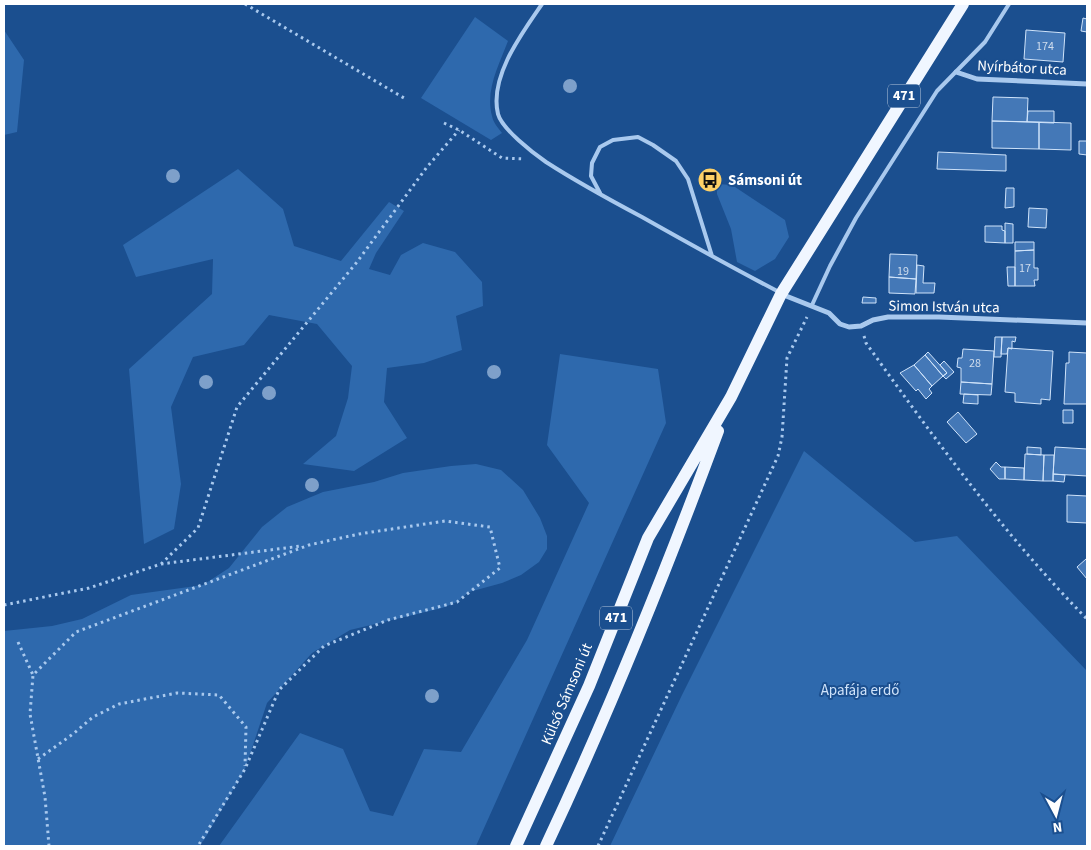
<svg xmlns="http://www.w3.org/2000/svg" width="1091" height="850" font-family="'Source Sans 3',sans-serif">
<rect width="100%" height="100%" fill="#1b4f8f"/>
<path fill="#2e69ad" d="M 475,17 L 508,41 C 499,65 485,90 492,116 C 493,122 498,128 502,133 L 491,140 L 421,98 Z
M 4,30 L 24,60 L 17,132 L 4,135 Z
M 238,169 L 283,209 L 294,246 L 341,261 L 389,202 L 404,211 L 376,253 L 369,269 L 390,275 L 401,255 L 423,243 L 455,252 L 482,282 L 483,306 L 456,316 L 462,350 L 424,363 L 387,368 L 384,402 L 407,438 L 354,471 L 303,464 L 336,436 L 348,398 L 352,366 L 317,324 L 269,315 L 244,345 L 193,357 L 171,407 L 181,484 L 174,529 L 144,544 L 129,369 L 212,294 L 213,259 L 136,277 L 123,245 Z
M 717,184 L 732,185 L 785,220 L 789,237 L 775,259 L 755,271 L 737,262 L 731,229 L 717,194 Z
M 560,354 L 658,369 L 666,423 L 476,846 L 219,846 L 300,733 L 343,749 L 370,811 L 393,816 L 424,749 L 461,752 L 527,640 L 589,503 L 547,445 Z
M 804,451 L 915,542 L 957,536 L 1087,671 L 1087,846 L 610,846 L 682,695 Z
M 476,464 L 501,470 L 523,490 L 540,518 L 547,536 L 547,549 L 539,562 L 521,575 L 502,583 L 469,592 L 457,602 L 442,608 L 350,630 L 312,653 L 267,703 L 245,769 L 204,840 L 198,846 L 4,846 L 4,631 L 52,626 L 82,619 L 131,595 L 203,585 L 229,568 L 262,527 L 287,507 L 323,492 L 374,482 L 403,473 L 451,466 Z"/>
<path fill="#4478b7" stroke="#cfe3fa" d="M 1083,18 L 1087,19 L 1087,32 L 1081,31 Z
M 1026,30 L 1065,33 L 1063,62 L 1024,59 Z
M 993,97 L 1028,98 L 1027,122 L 992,121 Z
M 1028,111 L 1054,111 L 1054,123 L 1027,122 Z
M 992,121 L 1039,122 L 1039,149 L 992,148 Z
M 1039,122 L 1071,123 L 1071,150 L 1039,149 Z
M 1079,141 L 1087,141 L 1087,155 L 1079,154 Z
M 938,152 L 1006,155 L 1006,171 L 937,169 Z
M 1006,188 L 1014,188 L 1014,207 L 1005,208 Z
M 1029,208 L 1047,209 L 1046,228 L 1028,227 Z
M 1005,223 L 1013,224 L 1013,243 L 1005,243 Z
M 985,226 L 1002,226 L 1002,230 L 1005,231 L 1005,243 L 985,242 Z
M 1015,242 L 1034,242 L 1034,250 L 1015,251 Z
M 1034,250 L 1034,268 L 1038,268 L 1038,280 L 1034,280 L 1035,286 L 1015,286 L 1015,251 Z
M 890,254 L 917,255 L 916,279 L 889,277 Z
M 917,265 L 924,266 L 923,283 L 935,283 L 934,293 L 916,293 Z
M 1007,267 L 1015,267 L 1015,286 L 1008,286 Z
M 889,277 L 916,279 L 915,294 L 889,293 Z
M 863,297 L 876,298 L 876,303 L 862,303 Z
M 995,337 L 1002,337 L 1001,357 L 994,357 Z
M 1002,337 L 1016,337 L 1015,342 L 1012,341 L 1012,349 L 1008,348 L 1007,354 L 1001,354 Z
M 1008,348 L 1053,351 L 1050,400 L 1041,399 L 1041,404 L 1015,402 L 1015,393 L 1005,392 Z
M 963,349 L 994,351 L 992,384 L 961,382 L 961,368 L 957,367 L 958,358 L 962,358 Z
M 928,352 L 947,373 L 943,376 L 925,355 Z
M 1069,352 L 1087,353 L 1087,404 L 1064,404 L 1066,363 L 1069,363 Z
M 925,355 L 943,376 L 932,386 L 914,365 Z
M 944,361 L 954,372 L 946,379 L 943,376 L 947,373 L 940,365 Z
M 914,365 L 932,386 L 929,389 L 932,393 L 926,399 L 918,389 L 916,391 L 900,373 Z
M 961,382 L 992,384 L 991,395 L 960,394 Z
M 964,394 L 978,395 L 978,404 L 963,403 Z
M 1063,410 L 1073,410 L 1073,423 L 1063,423 Z
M 958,412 L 977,434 L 966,443 L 947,422 Z
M 1027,447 L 1041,448 L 1041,455 L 1027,454 Z
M 1055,447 L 1087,449 L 1087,476 L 1053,474 Z
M 1025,454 L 1044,455 L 1043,481 L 1024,480 Z
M 1044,455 L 1054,455 L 1053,481 L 1043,481 Z
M 996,462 L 1001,467 L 1005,467 L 1005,479 L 999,479 L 990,469 Z
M 1005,467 L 1024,468 L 1024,480 L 1005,479 Z
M 1053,474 L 1065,475 L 1064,482 L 1053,481 Z
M 1067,495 L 1087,496 L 1087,523 L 1067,522 Z
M 1086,559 L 1087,561 L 1087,579 L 1077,567 Z"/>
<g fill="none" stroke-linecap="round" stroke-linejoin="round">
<path stroke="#a9c9ee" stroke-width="3" stroke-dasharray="2.5 4" stroke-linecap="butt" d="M 245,4 L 404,98
M 444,123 L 459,130 L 502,158 L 524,159
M 864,336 L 866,343 C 935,439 1004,535 1087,619
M 161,564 L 198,528 L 237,407 L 357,262 L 427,167 L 459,130
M 4,605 L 89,588 L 161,564 L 301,546
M 18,642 L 33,675
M 38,759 L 73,734 L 93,717 L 119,704 L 177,693 L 219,695 L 246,727 L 245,766
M 49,846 L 45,797 L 30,714 L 33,675 L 76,632 L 309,545 L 359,534 L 445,521 L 490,527 L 500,568 L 457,602 L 388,620 L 324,646 L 279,690 L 245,769 L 198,846
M 598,846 L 778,456 L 782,437 L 787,358 L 807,317"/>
<path stroke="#a9c9ee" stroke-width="4" d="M 542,4 C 522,33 489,77 498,114 C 502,129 533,153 546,162 C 577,182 610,200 642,217 C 688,243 733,268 779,292
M 600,193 L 591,176 L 592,163 L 600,147 L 613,140 L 638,137 L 653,145 L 676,161 L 688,179 L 712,256
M 812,305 L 830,266 L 856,218 L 937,91 L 985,42 L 1009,4"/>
<path stroke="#a9c9ee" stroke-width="5" d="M 956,72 L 977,79 L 1087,84
M 781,294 L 829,313 L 840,324 L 849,327 L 861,326 L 873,320 L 888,317 L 939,317 L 1087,323"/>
<path stroke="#f0f6ff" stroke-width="12" d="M 516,846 L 589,686 L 648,538 L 731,397 L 781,294 L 963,4
M 546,846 C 610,710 666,571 718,431"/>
</g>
<g fill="#7ea0ca">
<circle cx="570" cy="86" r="7"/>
<circle cx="173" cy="176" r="7"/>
<circle cx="494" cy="372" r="7"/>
<circle cx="206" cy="382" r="7"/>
<circle cx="269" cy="393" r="7"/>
<circle cx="312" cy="485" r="7"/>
<circle cx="432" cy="696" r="7"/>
</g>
<defs>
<symbol id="bus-disc" viewBox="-11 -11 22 22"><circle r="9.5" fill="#ffd166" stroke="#1b4f8f"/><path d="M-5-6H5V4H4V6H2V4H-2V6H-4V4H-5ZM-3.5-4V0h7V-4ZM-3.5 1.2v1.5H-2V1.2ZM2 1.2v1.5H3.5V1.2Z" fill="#111"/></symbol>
</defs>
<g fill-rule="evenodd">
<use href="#bus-disc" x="696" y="166" width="28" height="28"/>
</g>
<g text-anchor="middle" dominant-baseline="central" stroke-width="4" stroke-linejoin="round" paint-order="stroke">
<g font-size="12" fill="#d0dded">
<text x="1045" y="46">174</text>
<text x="1025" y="268">17</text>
<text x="903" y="271">19</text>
<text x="975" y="363">28</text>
</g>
<g fill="#1b4f8f" stroke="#bbcadd" stroke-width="1">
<rect x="888" y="84.5" width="32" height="23" rx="4"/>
<rect x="600" y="606.5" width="32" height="23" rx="4"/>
</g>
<g font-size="14" font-weight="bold" fill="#fff">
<text x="904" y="96">471</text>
<text x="616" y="618">471</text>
</g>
<g font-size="15" fill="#fff" stroke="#1b4f8f">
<text transform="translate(1022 68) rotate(3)">Nyírbátor utca</text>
<text transform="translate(944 307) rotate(1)">Simon István utca</text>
<text transform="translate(567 694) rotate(-67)">Külső Sámsoni út</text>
</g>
<g font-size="15" font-weight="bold" fill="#fff" stroke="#1b4f8f" text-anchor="start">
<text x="728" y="180">Sámsoni út</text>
</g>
<g font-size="15" fill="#cfe3fa" stroke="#1b4f8f">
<text x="860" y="690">Apafája erdő</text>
</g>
</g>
<rect width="1091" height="850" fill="none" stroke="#ffffff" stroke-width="10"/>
<g transform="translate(1056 815) rotate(173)" stroke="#1b4f8f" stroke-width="4" paint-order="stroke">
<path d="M0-4L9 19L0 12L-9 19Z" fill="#ffffff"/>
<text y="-8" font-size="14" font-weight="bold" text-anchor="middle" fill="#ffffff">N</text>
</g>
</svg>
